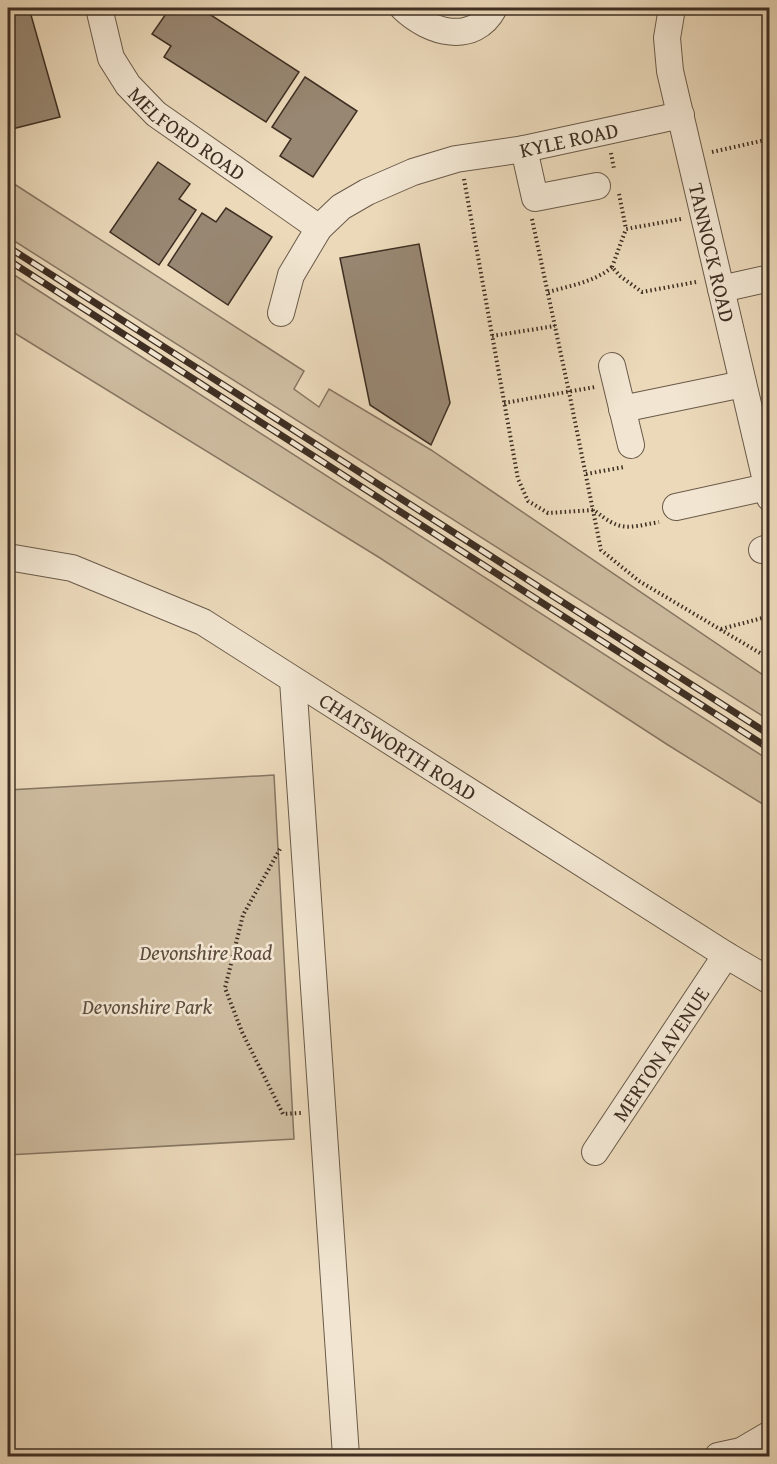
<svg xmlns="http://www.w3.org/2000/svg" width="777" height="1464" font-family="'Gentium Book Plus',serif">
<rect width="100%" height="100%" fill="#ebd9ba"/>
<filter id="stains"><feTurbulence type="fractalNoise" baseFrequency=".00333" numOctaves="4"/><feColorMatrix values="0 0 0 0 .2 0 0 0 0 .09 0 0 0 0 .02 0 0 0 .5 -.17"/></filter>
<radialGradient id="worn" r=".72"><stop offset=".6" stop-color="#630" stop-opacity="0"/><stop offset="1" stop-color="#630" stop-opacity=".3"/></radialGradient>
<path fill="#cebca0" stroke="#867662" stroke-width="1.5" d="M 8,180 L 304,371 L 294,389 L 319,407 L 329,389 L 431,450 L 769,679 L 769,720 L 8,237 Z
M 8,271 L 769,760 L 769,808 L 668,745 L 380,558 L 8,329 Z
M 274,775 L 294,1139 L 8,1155 L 8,790 Z"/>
<path fill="#988772" stroke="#3f2f23" stroke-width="1.5" d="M 8,8 L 29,8 L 60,117 L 8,130 Z
M 170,8 L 200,8 L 299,72 L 266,122 L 164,57 L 171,46 L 152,34 Z
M 305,77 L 357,111 L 313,177 L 280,156 L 291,139 L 272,127 Z
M 158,162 L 190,184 L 179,199 L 196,210 L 159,265 L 110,232 Z
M 226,208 L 272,237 L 228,305 L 168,265 L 202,213 L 216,222 Z
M 419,244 L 450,403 L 431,445 L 370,405 L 340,258 Z"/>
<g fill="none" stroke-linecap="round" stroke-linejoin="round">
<defs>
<g id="minor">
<path id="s1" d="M 99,8 L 111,58 L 128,85 L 156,114 L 319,228"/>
<path d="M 403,8 C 429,33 474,46 494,8"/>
<path id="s2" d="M 672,8 L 667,38 L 670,71 L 770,498"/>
<path d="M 524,149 L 535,198 L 597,186"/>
<path d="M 721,289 L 770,278"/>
<path id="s3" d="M 281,313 L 291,275 L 319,228 L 341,207 L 367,192 L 413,172 L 456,159 L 524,149 L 681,115"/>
<path d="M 612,366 L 631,445"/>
<path d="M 622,409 L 743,384"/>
<path d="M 676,507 L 767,487"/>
<path d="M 762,550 L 770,547"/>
<path id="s4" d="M 8,557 L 72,568 L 203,622 L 726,955 L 770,981"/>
<path d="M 293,680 L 346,1456"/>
<path id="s5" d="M 595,1152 L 726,955"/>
<path d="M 718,1456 L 741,1451 L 770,1434"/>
</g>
</defs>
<use href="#minor" stroke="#6a5a49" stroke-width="28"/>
<path stroke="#3f2f23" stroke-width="4" stroke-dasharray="1.5 3" stroke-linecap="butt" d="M 712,152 L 770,139
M 611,153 L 614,169
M 464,179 L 518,479 L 528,501 L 548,513 L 594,510 C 621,532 626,528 659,522
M 619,194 L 626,229 L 681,219
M 532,219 L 569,392 L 601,550 L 639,581 L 770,659
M 612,267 L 626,229
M 548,292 C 569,286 595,282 612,267 L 620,276 L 642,292 L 696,282
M 492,336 L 555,326
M 504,403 L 595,387
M 586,474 L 624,467
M 721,629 L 770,616
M 280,849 L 243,915 L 225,988 L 242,1032 L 283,1114 L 301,1113"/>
<use href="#minor" stroke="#f2e6d2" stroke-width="26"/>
<defs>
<path id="rail" d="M 8,247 L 770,735
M 8,260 L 770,749"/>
</defs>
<use href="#rail" stroke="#3f2f23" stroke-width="7"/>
<use href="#rail" stroke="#f2e6d2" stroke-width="4.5" stroke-dasharray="14" stroke-linecap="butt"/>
</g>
<g text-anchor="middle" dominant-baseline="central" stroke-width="5" stroke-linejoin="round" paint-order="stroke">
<g font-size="21" fill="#3f2f23" stroke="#f2e6d2">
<text stroke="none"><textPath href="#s1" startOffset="160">MELFORD ROAD</textPath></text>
<text stroke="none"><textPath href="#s3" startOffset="364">KYLE ROAD</textPath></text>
<text stroke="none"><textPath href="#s2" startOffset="250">TANNOCK ROAD</textPath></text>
<text stroke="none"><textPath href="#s4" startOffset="438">CHATSWORTH ROAD</textPath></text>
<text stroke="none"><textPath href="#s5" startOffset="118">MERTON AVENUE</textPath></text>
</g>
<g font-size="21" font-style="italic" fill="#5c4b3c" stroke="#f2e6d2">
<text x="206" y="952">Devonshire Road</text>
<text x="147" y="1006">Devonshire Park</text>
</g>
</g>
<rect width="777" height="1464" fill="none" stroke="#ebd9ba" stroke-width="30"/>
<rect x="9" y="9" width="759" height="1446" fill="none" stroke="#3f2f23" stroke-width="3"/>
<rect x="15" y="15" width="747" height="1434" fill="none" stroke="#3f2f23" stroke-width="1.5"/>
<rect width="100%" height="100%" filter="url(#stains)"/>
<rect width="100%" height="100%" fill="url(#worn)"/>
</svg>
